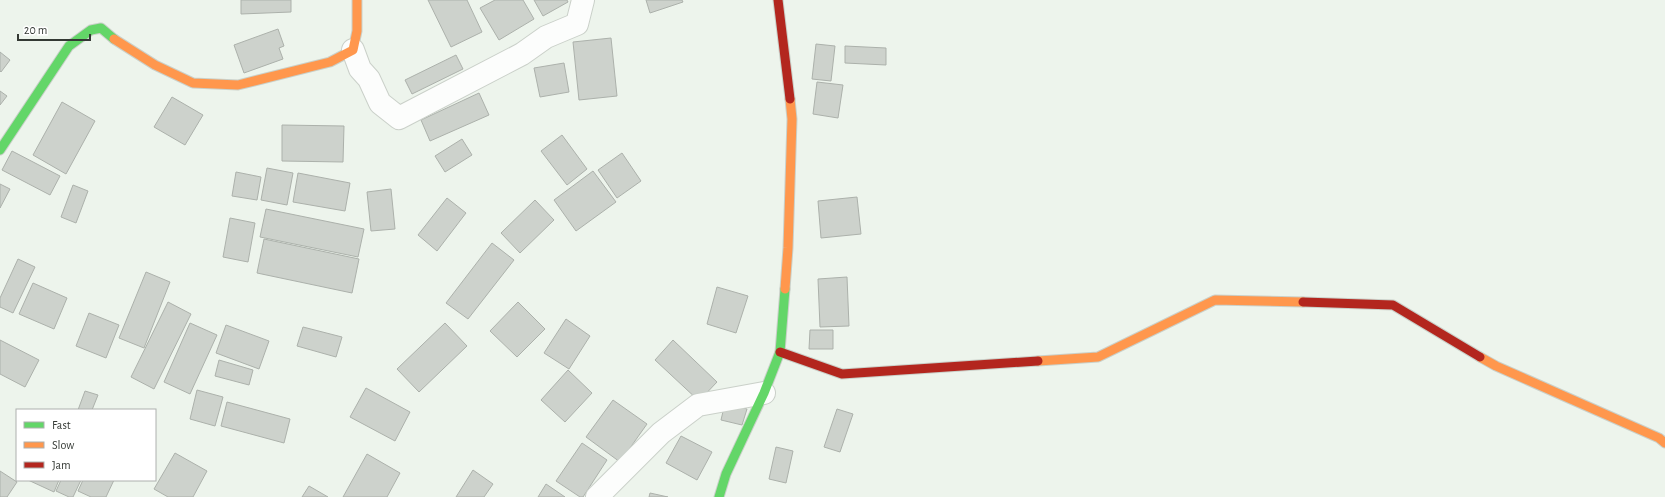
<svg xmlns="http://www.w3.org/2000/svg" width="1665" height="497" font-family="'Alegreya Sans',sans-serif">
<rect width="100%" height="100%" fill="#edf4ec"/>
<path fill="#cdd2cc" stroke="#acb1ab" d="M 241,0 L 291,0 L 291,12 L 241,14 Z
M 428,0 L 467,0 L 482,32 L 451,47 Z
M 495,0 L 523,0 L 534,19 L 499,40 L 480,8 Z
M 534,0 L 567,0 L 568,2 L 543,16 Z
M 646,0 L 682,0 L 683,2 L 650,13 Z
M 278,29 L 284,46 L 279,48 L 283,59 L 244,73 L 234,45 Z
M 611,38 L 617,96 L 579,100 L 573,42 Z
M 816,44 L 835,46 L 831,81 L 812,79 Z
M 845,46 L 886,48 L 886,65 L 845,63 Z
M 0,52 L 10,60 L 1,72 L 0,71 Z
M 456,55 L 463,69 L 412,94 L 405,80 Z
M 564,63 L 569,92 L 540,97 L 534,68 Z
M 817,82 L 843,85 L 838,118 L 813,114 Z
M 0,91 L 7,96 L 0,105 Z
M 479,93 L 489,115 L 430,141 L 421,120 Z
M 172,97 L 203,115 L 185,145 L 154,127 Z
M 62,102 L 95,121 L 66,174 L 33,155 Z
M 282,125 L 344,126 L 343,162 L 282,161 Z
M 562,135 L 587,169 L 567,185 L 541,151 Z
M 462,139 L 472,155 L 445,172 L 435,156 Z
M 12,151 L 60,176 L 50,195 L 2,170 Z
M 622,153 L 641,181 L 617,198 L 598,170 Z
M 267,168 L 293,173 L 287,205 L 261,200 Z
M 593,171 L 616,202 L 576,231 L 554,200 Z
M 236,172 L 261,177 L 257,200 L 232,196 Z
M 298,173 L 350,183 L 345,211 L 293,202 Z
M 0,184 L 10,189 L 0,208 Z
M 73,185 L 88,191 L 76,223 L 61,217 Z
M 391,189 L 395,229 L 371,231 L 367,192 Z
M 857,197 L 861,234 L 821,238 L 818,201 Z
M 447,198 L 466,213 L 437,251 L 418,235 Z
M 535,200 L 554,220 L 520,253 L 501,233 Z
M 266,209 L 364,229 L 358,257 L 260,237 Z
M 230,218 L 255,223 L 248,262 L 223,257 Z
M 264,239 L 359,259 L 352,293 L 257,273 Z
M 492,243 L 514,260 L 468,319 L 446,303 Z
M 18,259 L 35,267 L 13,313 L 0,307 L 0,298 Z
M 146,272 L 170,282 L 144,348 L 119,338 Z
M 847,277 L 849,326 L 820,327 L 818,279 Z
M 33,283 L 67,298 L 54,329 L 19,314 Z
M 717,287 L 748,296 L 736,333 L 707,324 Z
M 168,302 L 191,314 L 154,389 L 131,377 Z
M 518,302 L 545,329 L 517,357 L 490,331 Z
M 89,313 L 119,325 L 106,358 L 76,346 Z
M 566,319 L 590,336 L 569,369 L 544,353 Z
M 190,323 L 217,335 L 190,394 L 164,382 Z
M 445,323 L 467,346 L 419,392 L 397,369 Z
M 226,325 L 269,341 L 259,369 L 216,353 Z
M 303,327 L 342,337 L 336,357 L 297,346 Z
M 810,330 L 833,330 L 833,349 L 809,349 Z
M 0,340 L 39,360 L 25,387 L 0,374 Z
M 673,340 L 717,382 L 699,401 L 655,360 Z
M 219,360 L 253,370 L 249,385 L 215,376 Z
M 568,370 L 592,393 L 565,422 L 541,400 Z
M 366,388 L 410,412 L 395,441 L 350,417 Z
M 197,390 L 223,397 L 215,426 L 190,419 Z
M 85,391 L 98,395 L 92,410 L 78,410 Z
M 613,400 L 647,424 L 620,462 L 586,437 Z
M 227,402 L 290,419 L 284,443 L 221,426 Z
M 725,403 L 747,409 L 742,425 L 721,420 Z
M 837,409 L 853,414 L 840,452 L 824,447 Z
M 681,436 L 712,452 L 697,480 L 666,463 Z
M 582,443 L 607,460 L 583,497 L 580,497 L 556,481 Z
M 776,447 L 793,451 L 786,483 L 769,479 Z
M 175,453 L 207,471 L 193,497 L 168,497 L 154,489 Z
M 367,454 L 400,473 L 387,497 L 343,497 Z
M 473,470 L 493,484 L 484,497 L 456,497 Z
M 0,471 L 17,482 L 7,497 L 0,497 Z
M 28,480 L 59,480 L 54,492 Z
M 61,480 L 81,480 L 73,497 L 69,497 L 56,491 Z
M 83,480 L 114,480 L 106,497 L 91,497 L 78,491 Z
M 546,484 L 565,497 L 538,497 Z
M 309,486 L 328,497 L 302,497 Z
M 650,493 L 668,497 L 649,497 Z"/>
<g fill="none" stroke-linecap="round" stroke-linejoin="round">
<defs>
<path id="street" d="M 353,50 L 360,69 L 369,79 L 380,103 L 399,118 L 522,54 L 546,37 L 577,24 L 583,0
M 597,497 L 661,433 L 698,405 L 764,393"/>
<path id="fast" d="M 0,150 L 69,46 L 91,30 L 101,28 L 114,39
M 719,497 L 726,474 L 764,393 L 780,352 L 785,289"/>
<path id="slow" d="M 114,39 L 155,65 L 193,83 L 238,85 L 330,62 L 353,50 L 357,31 L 357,0
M 785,289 L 788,248 L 792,119 L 790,99
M 1480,357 L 1496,366 L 1659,438 L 1665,443
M 1038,361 L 1098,357 L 1215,300 L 1303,302"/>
<path id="jam" d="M 778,0 L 790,99
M 1303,302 L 1393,305 L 1480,357
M 780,352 L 842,374 L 1038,361"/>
</defs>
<use href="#street" stroke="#cad0c9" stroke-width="24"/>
<use href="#fast" stroke="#cad0c9" stroke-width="11"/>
<use href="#slow" stroke="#cad0c9" stroke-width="11"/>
<use href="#jam" stroke="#cad0c9" stroke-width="11"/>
<use href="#street" stroke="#fcfdfc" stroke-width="22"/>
<use href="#fast" stroke="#63d668" stroke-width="9"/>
<use href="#slow" stroke="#ff974d" stroke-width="9"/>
<use href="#jam" stroke="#b3261e" stroke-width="9"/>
</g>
<rect x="16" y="409" width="140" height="72" fill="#ffffff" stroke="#aeb0ae"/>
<rect x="24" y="422" width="20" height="6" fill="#63d668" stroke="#aeb0ae"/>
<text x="52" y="429" font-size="12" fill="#343934">Fast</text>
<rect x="24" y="442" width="20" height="6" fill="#ff974d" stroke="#aeb0ae"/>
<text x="52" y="449" font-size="12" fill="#343934">Slow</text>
<rect x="24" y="462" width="20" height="6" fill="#b3261e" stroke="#aeb0ae"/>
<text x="52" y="469" font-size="12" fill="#343934">Jam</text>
<path d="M18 34v6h72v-6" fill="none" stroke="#343934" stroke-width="2"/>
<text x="24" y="34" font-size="12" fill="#343934" stroke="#ffffff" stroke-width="3" paint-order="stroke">20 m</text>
</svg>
